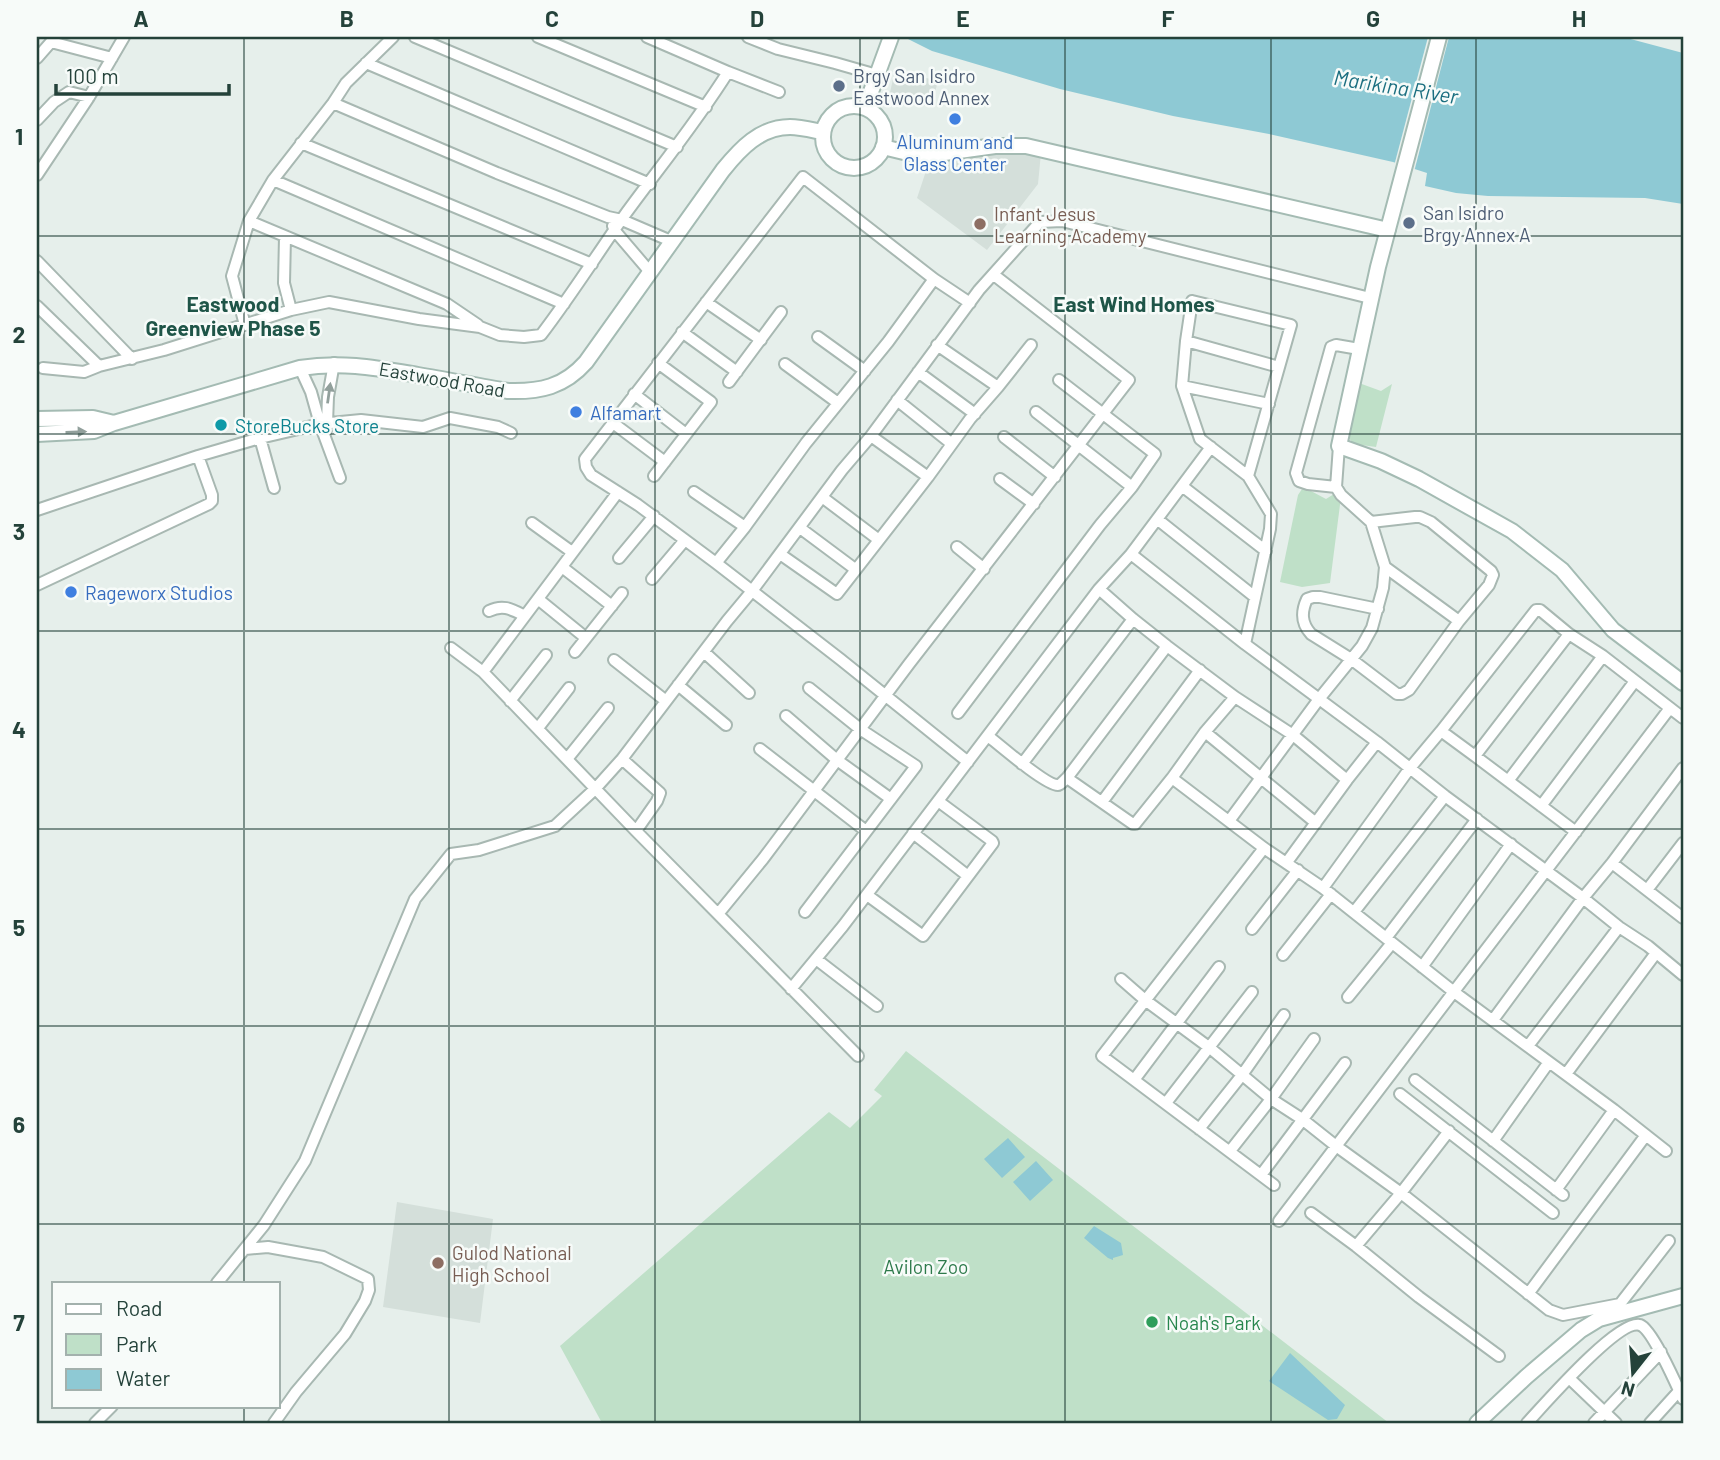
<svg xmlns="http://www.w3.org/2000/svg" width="1720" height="1460" font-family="Barlow,sans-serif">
<rect width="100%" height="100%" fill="#e6efeb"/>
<path fill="#d4dfda" d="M 895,70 L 938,81 L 931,107 L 889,97 Z
M 1032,150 L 1041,153 L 1038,184 L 987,250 L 917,198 L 928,165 L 979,153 Z
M 397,1202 L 493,1219 L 480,1323 L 383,1307 Z"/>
<path fill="#bfe0c8" d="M 1359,383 L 1381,391 L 1392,384 L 1376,447 L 1354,444 L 1346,435 Z
M 1302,489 L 1311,491 L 1326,499 L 1334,494 L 1341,497 L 1330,583 L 1302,587 L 1280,582 L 1298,495 Z
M 906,1051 L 1389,1423 L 602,1423 L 560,1346 L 829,1112 L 850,1128 L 882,1096 L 874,1090 Z"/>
<path fill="#8ec9d4" d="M 904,37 L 1623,37 L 1683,53 L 1683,204 L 1645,198 L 1488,196 L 1456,193 L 1425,186 L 1427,173 L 1393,162 L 1269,134 L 1173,116 L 1060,89 L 932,51 Z
M 1008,1138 L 1025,1157 L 1002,1178 L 984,1159 Z
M 1036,1161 L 1053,1180 L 1030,1201 L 1013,1182 Z
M 1094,1226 L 1121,1243 L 1123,1255 L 1113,1258 L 1113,1260 L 1108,1258 L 1084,1238 Z
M 1290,1353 L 1345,1405 L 1337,1419 L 1328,1420 L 1269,1381 Z"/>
<path fill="#e6efeb" d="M 1428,37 L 1449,37 L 1414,172 L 1394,166 Z"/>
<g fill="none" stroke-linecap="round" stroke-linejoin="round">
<defs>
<path id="street" d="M 415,37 L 677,147
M 538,37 L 706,107
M 647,37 L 728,72
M 748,37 L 778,49 L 835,63 L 877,75
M 37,58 L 51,42 L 112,58
M 366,63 L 650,184
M 333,103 L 497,173 L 608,217 L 622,220 L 671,241
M 37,120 L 54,102 L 69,92 L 89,97
M 301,143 L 592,264
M 37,175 L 89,97 L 124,37
M 273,180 L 564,304
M 249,221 L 447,304 L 478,325
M 613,226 L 615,231 L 650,272
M 285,237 L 284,283 L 291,310
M 37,261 L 132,359
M 1192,301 L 1291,325 L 1248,476 L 1200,439 L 1182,386 L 1186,341 Z
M 706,302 L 761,340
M 37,306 L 99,366
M 245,325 L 232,276 L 249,221 L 273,180 L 333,103 L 346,83 L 393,37
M 682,332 L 737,372
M 818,337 L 865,371
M 1186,341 L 1279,367
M 937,345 L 998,387
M 785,364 L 838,403
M 43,368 L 84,372 L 99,366 L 164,350 L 291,310 L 329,302 L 419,319 L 480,327 L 500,335 L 524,337 L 541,335 C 570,297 596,256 624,216 C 659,168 696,123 728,72 L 779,92
M 300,368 L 311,392 L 320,424 L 340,478
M 918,372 L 975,414
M 729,382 L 781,312
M 1182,386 L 1269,404
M 634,394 L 686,434
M 897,400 L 952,444
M 1036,412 L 1132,487
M 613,423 L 665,462
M 326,430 L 327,423 L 328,397 L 334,363
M 871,436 L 928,477
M 1004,437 L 1055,477
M 260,438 L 274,488
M 1211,447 L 1131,554 L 1245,644
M 654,476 L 711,402 L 658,363
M 1248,476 L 1271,514 L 1270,529 L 1245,644 L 1377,742 L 1445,796 L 1583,898 L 1619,927 L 1648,946 L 1683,975
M 1000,479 L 1034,504
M 1182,486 L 1266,551
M 1336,487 L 1308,484 L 1299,481 L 1296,473 L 1331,347 L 1336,345 L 1359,349
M 694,492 L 745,527
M 822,497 L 879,540
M 37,510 L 198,456 L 260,438 L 320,424 L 361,420 L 423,427 L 450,418 L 498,427 L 511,433
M 1157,519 L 1255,597
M 1371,522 L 1415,517 L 1420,517 L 1431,522 L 1491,571 L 1493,575 L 1489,585 L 1459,621 L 1409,690 L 1402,694 L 1397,694 L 1351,659 L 1311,634 C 1301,623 1301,612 1307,599 L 1313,597 L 1320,597 L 1378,609
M 532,523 L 572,552
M 800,528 L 855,569
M 957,547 L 984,569
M 780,554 L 837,594 L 928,477 L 970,419 L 998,387 L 1031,345
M 619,558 L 654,516
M 716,563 L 745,527 L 806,443 L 888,342 L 934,279
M 562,567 L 612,606
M 1385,567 L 1459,621
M 652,579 L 685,540
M 37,585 L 209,504 L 212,501 L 212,495 L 198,456
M 1099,589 L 1133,619 L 1167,646 L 1235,697 L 1293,735 L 1347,780
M 538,599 L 586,638
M 489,611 C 503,604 511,609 525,616
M 1569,634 L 1475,756 L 1441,731 L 1536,610 L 1540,610 L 1569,634 L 1603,656 L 1683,718
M 451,648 L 483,672 L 636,831 L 858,1056
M 575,652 L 622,593
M 704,652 L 749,693
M 614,660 L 666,701
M 483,672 L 618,492
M 678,685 L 726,725
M 1235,697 L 1205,732 L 1172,778 L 1264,848 L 1323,888 L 1454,992 L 1614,1110 L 1666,1151
M 510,701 L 546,655
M 958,713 L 1100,525 L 1132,487 L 1155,454 L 1059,380
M 786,716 L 837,760 L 891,799
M 538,728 L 569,688
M 1205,732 L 1316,823
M 988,736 C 998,744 1047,786 1058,785 C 1061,785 1065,779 1067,778 L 1167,646
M 760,749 L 866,831
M 1475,756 L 1576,832
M 567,759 L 608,708
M 622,759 L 660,793 L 657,801 L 636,831
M 968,762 L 840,659 L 716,563 L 638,505 L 591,475 L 586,467 L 585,459 L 803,177 L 934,279 L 970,303
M 1022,764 L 1133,619
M 1067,778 L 1133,824 L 1135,824 L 1172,778
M 1508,781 L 1603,656
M 1102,802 L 1200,670
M 1541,806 L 1635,681
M 1229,821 L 1319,699 L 1362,646 L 1372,628 L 1383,588 L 1385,567 L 1371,522 L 1341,495 L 1336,487 L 1339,446
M 913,833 L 968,876
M 1264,848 L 1102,1056 L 1274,1185
M 1287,862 L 1347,780 L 1377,742
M 1612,863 L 1683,918
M 1323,888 L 1410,768 L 1441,731
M 1647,890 L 1683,843
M 867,895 L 923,936 L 993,843 L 992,841 L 938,801
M 805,912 L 916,766 L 860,729 L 809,688
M 1354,912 L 1445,796
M 718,914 L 763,859 L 909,664 L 1129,380 L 994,275
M 1252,929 L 1298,870
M 1386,938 L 1477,819
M 1283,955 L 1331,894
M 816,959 L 877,1006
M 1422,967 L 1511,844
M 1121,979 L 1145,1000 L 1210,1048 L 1271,1099 L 1302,1119 L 1336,1146 L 1401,1193 L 1549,1310 L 1563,1315 L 1620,1304 L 1669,1241
M 791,989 L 843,926 L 1099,589 L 1131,554
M 1348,997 L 1392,943
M 1493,1020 L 1583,898 L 1612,863 L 1683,768
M 1528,1046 L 1619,927
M 1566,1074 L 1656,953
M 1134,1080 L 1219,967
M 1415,1080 L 1563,1195
M 1400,1094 L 1553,1213
M 1166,1103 L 1252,992
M 1199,1129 L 1242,1075 L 1284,1015
M 1493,1141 L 1549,1062
M 1230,1151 L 1271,1099 L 1314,1039
M 1261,1175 L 1345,1063
M 1556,1190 L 1614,1110
M 1311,1213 L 1356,1246 L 1419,1297 L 1499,1356
M 1279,1221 L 1670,708
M 1356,1246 L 1401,1193 L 1449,1131
M 245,1249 L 268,1247 L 323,1257 L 368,1279 L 369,1290 L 365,1301 L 345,1334 L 296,1392 L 274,1423
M 217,1283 L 264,1225 L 305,1161 L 415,899 L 451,854 L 479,850 L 555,826 L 595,789 L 622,759 L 727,621 L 752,591 L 842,470 L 871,436 L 979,290 L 1040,222 L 1062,221 L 1370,298
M 1528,1294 L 1646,1135
M 1569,1378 L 1616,1423
M 95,1423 L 112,1406
M 1527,1423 C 1543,1406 1618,1319 1640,1325 C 1652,1329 1677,1386 1683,1399
M 1594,1423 L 1661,1352
M 1650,1423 L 1679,1391"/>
<path id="secondary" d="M 1439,37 L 1378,267 L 1339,446 L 1381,461 L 1419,479 L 1512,531 L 1562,570 L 1613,630 L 1683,683
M823 137a31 31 0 1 1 62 0a31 31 0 1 1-62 0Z
M 865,108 L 891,37
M 883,147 L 916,155 L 930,155 L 995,146 L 1026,146 L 1388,230
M 37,419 L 93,418 L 114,423
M 37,434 L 94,431 L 114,423 L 300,368 C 342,361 377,368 418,375 C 448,380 478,386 508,391 C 540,392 564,387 586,362 L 723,170 C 740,149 760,127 790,127 C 800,127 812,130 822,132
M 1477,1423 L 1526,1377 L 1581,1330 L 1599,1319 L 1683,1296"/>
</defs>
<use href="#street" stroke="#a8b8b2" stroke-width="14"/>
<use href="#secondary" stroke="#a4bbb3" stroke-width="18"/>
<use href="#street" stroke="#fff" stroke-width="10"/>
<use href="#secondary" stroke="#fff" stroke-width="14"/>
</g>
<defs><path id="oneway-solid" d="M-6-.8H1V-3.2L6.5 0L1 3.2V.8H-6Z" transform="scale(1.75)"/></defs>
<g fill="#92a09c">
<use href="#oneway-solid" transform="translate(329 393) rotate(-82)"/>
<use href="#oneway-solid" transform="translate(76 432) rotate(-2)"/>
</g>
<path fill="none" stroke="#24423a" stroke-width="2" stroke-opacity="0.55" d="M 244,37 L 244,1283M 449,37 L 449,1423M 655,37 L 655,1423M 860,37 L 860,1423M 1065,37 L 1065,1423M 1271,37 L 1271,1423M 1476,37 L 1476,1423M 37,236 L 1683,236M 37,434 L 1683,434M 37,631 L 1683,631M 37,829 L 1683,829M 37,1026 L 1683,1026M 37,1224 L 1683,1224M 244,1406 L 244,1423"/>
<g fill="#5c6f8a" stroke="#f7fbf9" stroke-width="2.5">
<circle cx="839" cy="86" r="7"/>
<circle cx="1409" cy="223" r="7"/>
</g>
<g fill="#3f7fe0" stroke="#f7fbf9" stroke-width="2.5">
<circle cx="955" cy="119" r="7"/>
<circle cx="576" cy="412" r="7"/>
<circle cx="71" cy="592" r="7"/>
</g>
<g fill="#8d6e63" stroke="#f7fbf9" stroke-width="2.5">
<circle cx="980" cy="224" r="7"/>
<circle cx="438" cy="1263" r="7"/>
</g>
<circle fill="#0f9aa8" stroke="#f7fbf9" stroke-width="2.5" cx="221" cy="425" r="7"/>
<circle fill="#2e9e5b" stroke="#f7fbf9" stroke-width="2.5" cx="1152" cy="1322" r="7"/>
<g text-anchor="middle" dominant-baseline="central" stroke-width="5" stroke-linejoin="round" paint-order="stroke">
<g font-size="19" fill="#4e5e75" stroke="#f7fbf9" text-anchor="start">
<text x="853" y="75">Brgy San Isidro<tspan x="853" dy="22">Eastwood Annex</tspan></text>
<text x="1423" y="212">San Isidro<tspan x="1423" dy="22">Brgy Annex A</tspan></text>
</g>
<g font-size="19" fill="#366cbe" stroke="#f7fbf9" text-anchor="start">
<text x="955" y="141" text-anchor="middle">Aluminum and<tspan x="955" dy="22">Glass Center</tspan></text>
<text x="590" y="412">Alfamart</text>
<text x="85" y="592">Rageworx Studios</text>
</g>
<g font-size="19" fill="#785e54" stroke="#f7fbf9" text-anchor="start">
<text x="994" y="213">Infant Jesus<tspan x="994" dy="22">Learning Academy</tspan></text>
<text x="452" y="1252">Gulod National<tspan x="452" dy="22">High School</tspan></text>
</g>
<g font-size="19" fill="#24423a" stroke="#f7fbf9">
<text transform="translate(442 379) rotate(10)">Eastwood Road</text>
</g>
<g font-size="19" fill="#0d838f" stroke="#f7fbf9" text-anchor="start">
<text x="235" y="425">StoreBucks Store</text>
</g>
<g font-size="19" fill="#2d7a4b" stroke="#f7fbf9">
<text x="926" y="1266">Avilon Zoo</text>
</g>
<g font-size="19" fill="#27864d" stroke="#f7fbf9" text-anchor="start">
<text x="1166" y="1322">Noah's Park</text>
</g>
<g font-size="21" font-style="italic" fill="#1c6f80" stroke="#f7fbf9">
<text transform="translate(1396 86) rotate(9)">Marikina River</text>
</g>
<g font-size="21" font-weight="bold" fill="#1f5548" stroke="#f7fbf9">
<text x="233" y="303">Eastwood<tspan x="233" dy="24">Greenview Phase 5</tspan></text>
<text x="1134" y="303">East Wind Homes</text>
</g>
</g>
<rect width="1720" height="1460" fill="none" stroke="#f7fbf9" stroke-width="77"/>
<rect x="52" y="1282" width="228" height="126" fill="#f7fbf9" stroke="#a3b1ad" stroke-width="2"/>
<rect x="66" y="1304" width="35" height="10" fill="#ffffff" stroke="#a3b1ad" stroke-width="2"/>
<text x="116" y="1316" font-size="21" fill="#24423a">Road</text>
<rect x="66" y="1334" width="35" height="21" fill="#bfe0c8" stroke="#a3b1ad" stroke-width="2"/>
<text x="116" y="1352" font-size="21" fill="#24423a">Park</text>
<rect x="66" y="1369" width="35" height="21" fill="#8ec9d4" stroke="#a3b1ad" stroke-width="2"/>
<text x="116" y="1386" font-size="21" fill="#24423a">Water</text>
<g transform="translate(1633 1373) rotate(197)" stroke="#f7fbf9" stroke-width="5" paint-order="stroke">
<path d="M0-5L12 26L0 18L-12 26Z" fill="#24423a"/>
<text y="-10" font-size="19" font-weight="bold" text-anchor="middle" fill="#24423a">N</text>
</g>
<path d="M56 84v10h173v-10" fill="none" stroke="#24423a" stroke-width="3.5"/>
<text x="66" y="84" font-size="21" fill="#24423a" stroke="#f7fbf9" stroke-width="5" paint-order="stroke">100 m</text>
<rect x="38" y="38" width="1644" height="1384" fill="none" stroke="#24423a" stroke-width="2.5"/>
<g font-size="23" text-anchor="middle" font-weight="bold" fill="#24423a">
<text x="141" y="27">A</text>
<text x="347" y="27">B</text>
<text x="552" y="27">C</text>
<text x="757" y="27">D</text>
<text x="963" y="27">E</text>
<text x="1168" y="27">F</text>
<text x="1373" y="27">G</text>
<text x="1579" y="27">H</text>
<text x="19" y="145">1</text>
<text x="19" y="343">2</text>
<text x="19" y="540">3</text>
<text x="19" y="738">4</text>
<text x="19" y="936">5</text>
<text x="19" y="1133">6</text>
<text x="19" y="1331">7</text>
</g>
</svg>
